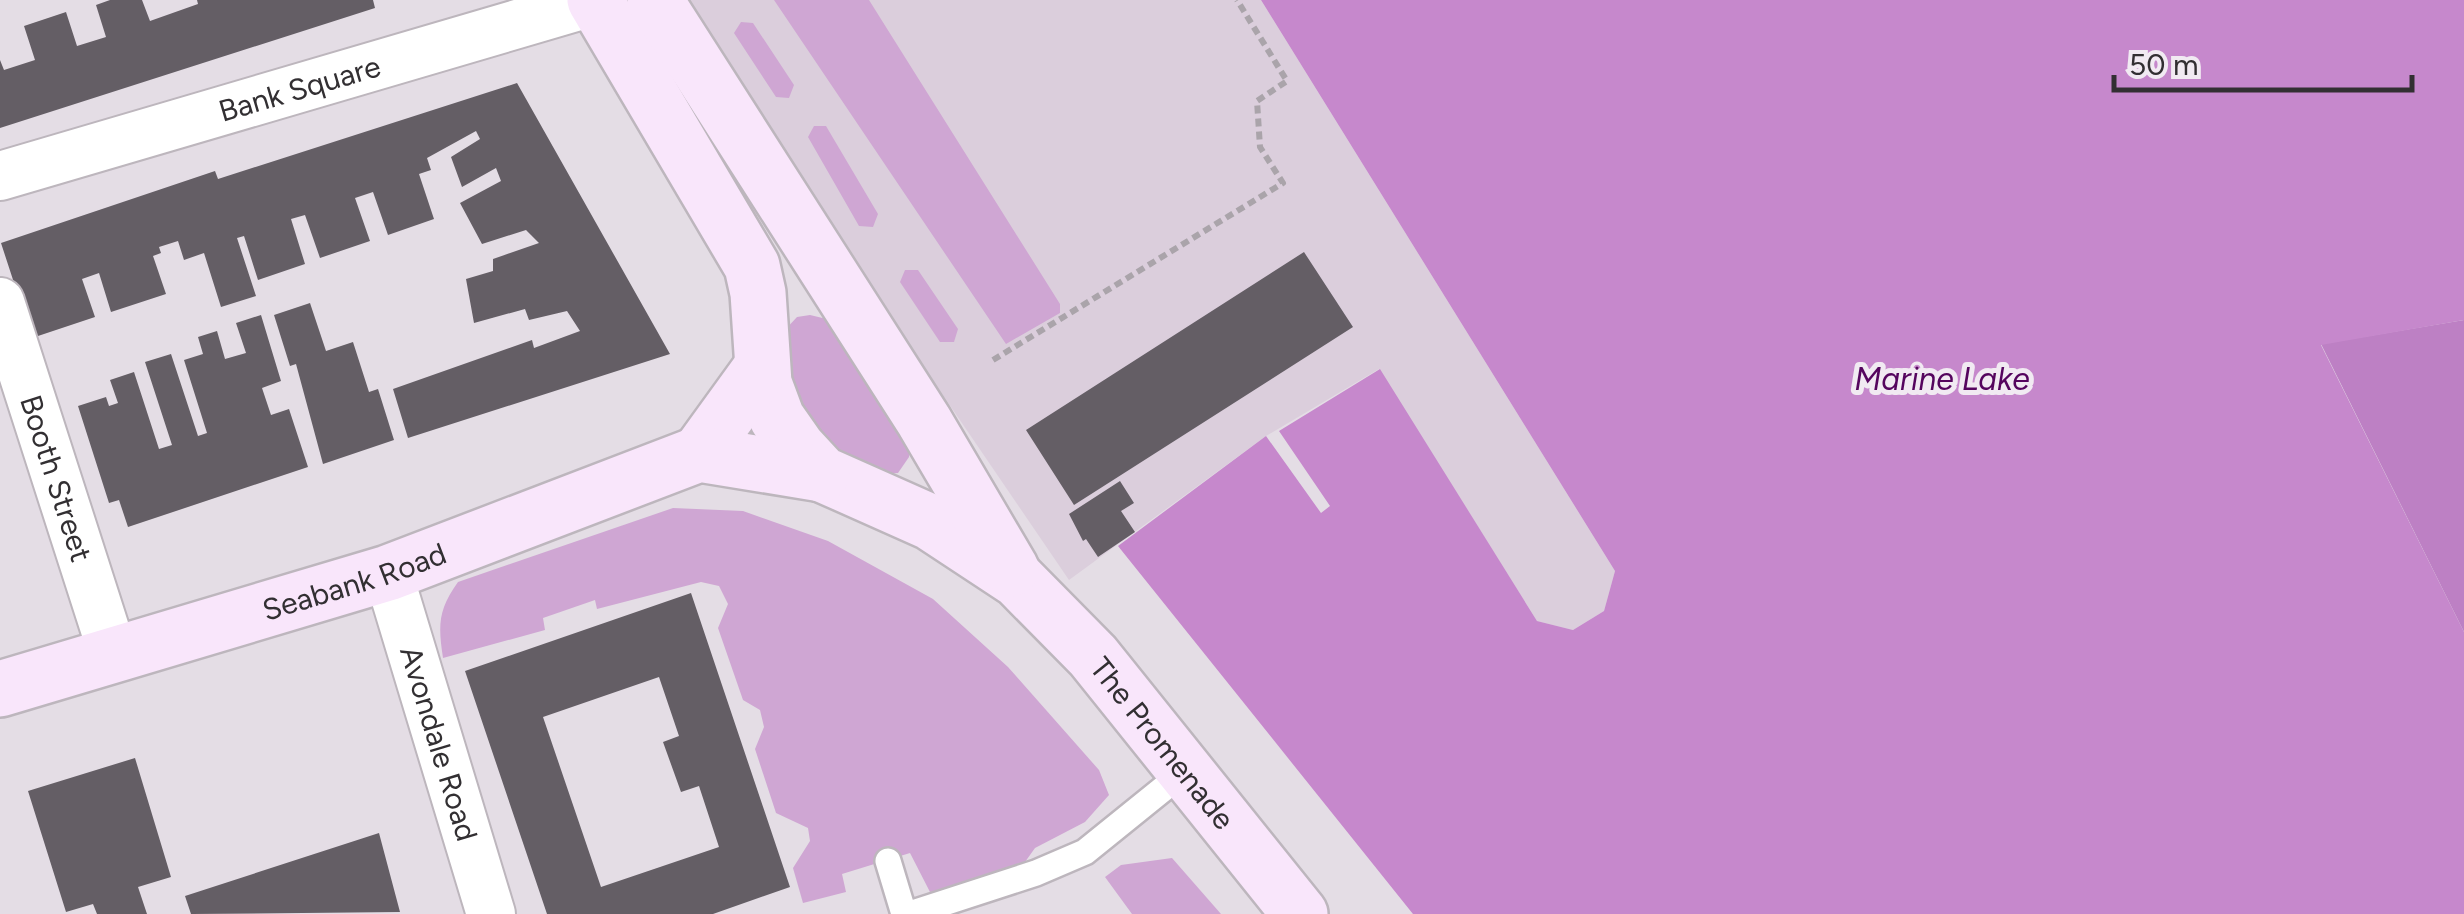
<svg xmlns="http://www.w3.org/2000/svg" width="2464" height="914" font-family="Figtree,sans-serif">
<rect width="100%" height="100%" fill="#e4dde5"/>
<path fill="#dbcedc" d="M 688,0 L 1261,0 L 1615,571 L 1604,611 L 1573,630 L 1537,621 L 1379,369 L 1266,436 L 1069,580 L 876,297 Z"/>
<path fill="#cfa6d3" d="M 774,0 L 869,0 L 1060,304 L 1060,313 L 1006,344 Z
M 741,22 L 753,23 L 794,85 L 789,98 L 776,97 L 734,33 Z
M 814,126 L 826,126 L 878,214 L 873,227 L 859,226 L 808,137 Z
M 905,270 L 918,270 L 958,329 L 954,342 L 940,342 L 900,282 Z
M 810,315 L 835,321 L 911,440 L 909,457 L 898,473 L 870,475 C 807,428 794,409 784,331 L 797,317 Z
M 673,508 L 743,511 L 828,541 L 933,599 L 1008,667 L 1099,770 L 1109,795 L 1085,822 L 1035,848 L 1025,862 L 967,887 L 930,892 L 910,853 L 842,874 L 846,892 L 803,903 L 793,868 L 810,841 L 808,828 L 776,813 L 755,749 L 764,727 L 760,710 L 743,700 L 718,628 L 728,604 L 719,586 L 701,582 L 597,609 L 595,600 L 543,618 L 545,630 L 443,658 C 438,625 438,610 458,582 Z
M 1172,858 L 1221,914 L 1132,914 L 1105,877 L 1121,865 Z"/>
<path fill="#bd80c4" d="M 2464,320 L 2464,632 L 2321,344 Z"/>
<path fill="#c688cc" d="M 1261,0 L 2464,0 L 2464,320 L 2321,345 L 2464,632 L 2464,914 L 1413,914 L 1118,546 L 1266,436 L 1321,513 L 1330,506 L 1279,431 L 1380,369 L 1537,621 L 1573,630 L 1604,611 L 1615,571 Z"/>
<path fill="#645e65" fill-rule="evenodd" d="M 110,0 L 142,0 L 150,21 L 198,4 L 197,0 L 373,0 L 375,8 L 0,128 L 0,60 L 4,70 L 35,60 L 24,26 L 66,12 L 77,46 L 106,37 L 96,5 Z
M 517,83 L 670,354 L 408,438 L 393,389 L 532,340 L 534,348 L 580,331 L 567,311 L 529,320 L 525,309 L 474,323 L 466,279 L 493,271 L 493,259 L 539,243 L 526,230 L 482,244 L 460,203 L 501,181 L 496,168 L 462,187 L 451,157 L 480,139 L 476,131 L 427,158 L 431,170 L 419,174 L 434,219 L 388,235 L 373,192 L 355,198 L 370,241 L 320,258 L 305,215 L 291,219 L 305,264 L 258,280 L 244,236 L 237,238 L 256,296 L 221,307 L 204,253 L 184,260 L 178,241 L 159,247 L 161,253 L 153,256 L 166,294 L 111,312 L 99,273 L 82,279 L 95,317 L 32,338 L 1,243 L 215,171 L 218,179 Z
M 1304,252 L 1353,327 L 1074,505 L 1026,430 Z
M 310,303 L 326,351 L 353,342 L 369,392 L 378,389 L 394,440 L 323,464 L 296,364 L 290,366 L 274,315 Z
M 261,315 L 281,381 L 262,388 L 271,415 L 289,409 L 308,467 L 128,527 L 119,500 L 109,503 L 78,406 L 106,397 L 109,406 L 118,403 L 110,380 L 134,372 L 159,449 L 172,445 L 145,362 L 171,354 L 198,436 L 207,433 L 184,360 L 203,354 L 198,337 L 217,331 L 225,359 L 246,353 L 236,323 Z
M 1120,481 L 1134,503 L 1121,511 L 1135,532 L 1098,557 L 1086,539 L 1083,541 L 1069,514 Z
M 691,593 L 790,887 L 713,914 L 547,914 L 465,671 ZM 659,677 L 679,736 L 663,742 L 681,792 L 699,786 L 719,847 L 601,887 L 543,717 Z
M 135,758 L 171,877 L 138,887 L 147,914 L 97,914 L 93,904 L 66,912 L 28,791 Z
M 379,833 L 400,912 L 191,914 L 185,896 Z"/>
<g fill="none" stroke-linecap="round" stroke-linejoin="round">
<defs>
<path id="lane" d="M 888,861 L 904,914
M 910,914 L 1036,873 L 1085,852 L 1184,772"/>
<g id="street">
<path id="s1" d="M 0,176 L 599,0"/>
<path id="s2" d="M 0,302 L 113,654"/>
<path id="s3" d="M 388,573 L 491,914"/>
</g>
<g id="secondary">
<path id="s4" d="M 595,0 L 752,266 L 758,293 L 764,383 L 777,418 L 798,448 L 822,474 L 930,522 L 1018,580 L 1093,656 L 1300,914"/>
<path d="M 655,0 L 924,421 L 1011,569"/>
<path d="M 699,454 L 762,367"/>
<path id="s5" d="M 0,689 L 388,573 L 699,454 L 822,474"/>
</g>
</defs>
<use href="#lane" stroke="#bdb6bd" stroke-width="30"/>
<use href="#street" stroke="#bdb6bd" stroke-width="52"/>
<use href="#secondary" stroke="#bdb6bd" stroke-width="60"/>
<path stroke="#aaa4aa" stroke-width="6" stroke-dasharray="8 5" stroke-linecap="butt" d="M 993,360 L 1283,183 L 1260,147 L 1257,101 L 1287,81 L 1237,0"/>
<use href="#lane" stroke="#fff" stroke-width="25"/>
<use href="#street" stroke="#fff" stroke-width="48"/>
<use href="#secondary" stroke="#f9e6fb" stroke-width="55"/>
</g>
<g text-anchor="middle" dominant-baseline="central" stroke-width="10" stroke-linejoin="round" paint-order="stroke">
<g font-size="30" fill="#322f32" stroke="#f1eaf2">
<text stroke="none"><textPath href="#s1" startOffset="312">Bank Square</textPath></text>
<text stroke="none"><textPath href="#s2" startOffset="185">Booth Street</textPath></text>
<text stroke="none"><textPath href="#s5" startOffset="370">Seabank Road</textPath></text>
<text stroke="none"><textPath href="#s3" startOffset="178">Avondale Road</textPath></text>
<text stroke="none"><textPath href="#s4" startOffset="978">The Promenade</textPath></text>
</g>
<g font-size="32" font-style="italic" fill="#55055e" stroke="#f1eaf2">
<text x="1942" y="379">Marine Lake</text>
</g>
</g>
<path d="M2114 75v15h298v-15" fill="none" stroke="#322f32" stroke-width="5"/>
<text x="2129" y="75" font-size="30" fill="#322f32" stroke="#f1eaf2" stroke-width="8" paint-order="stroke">50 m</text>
</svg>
